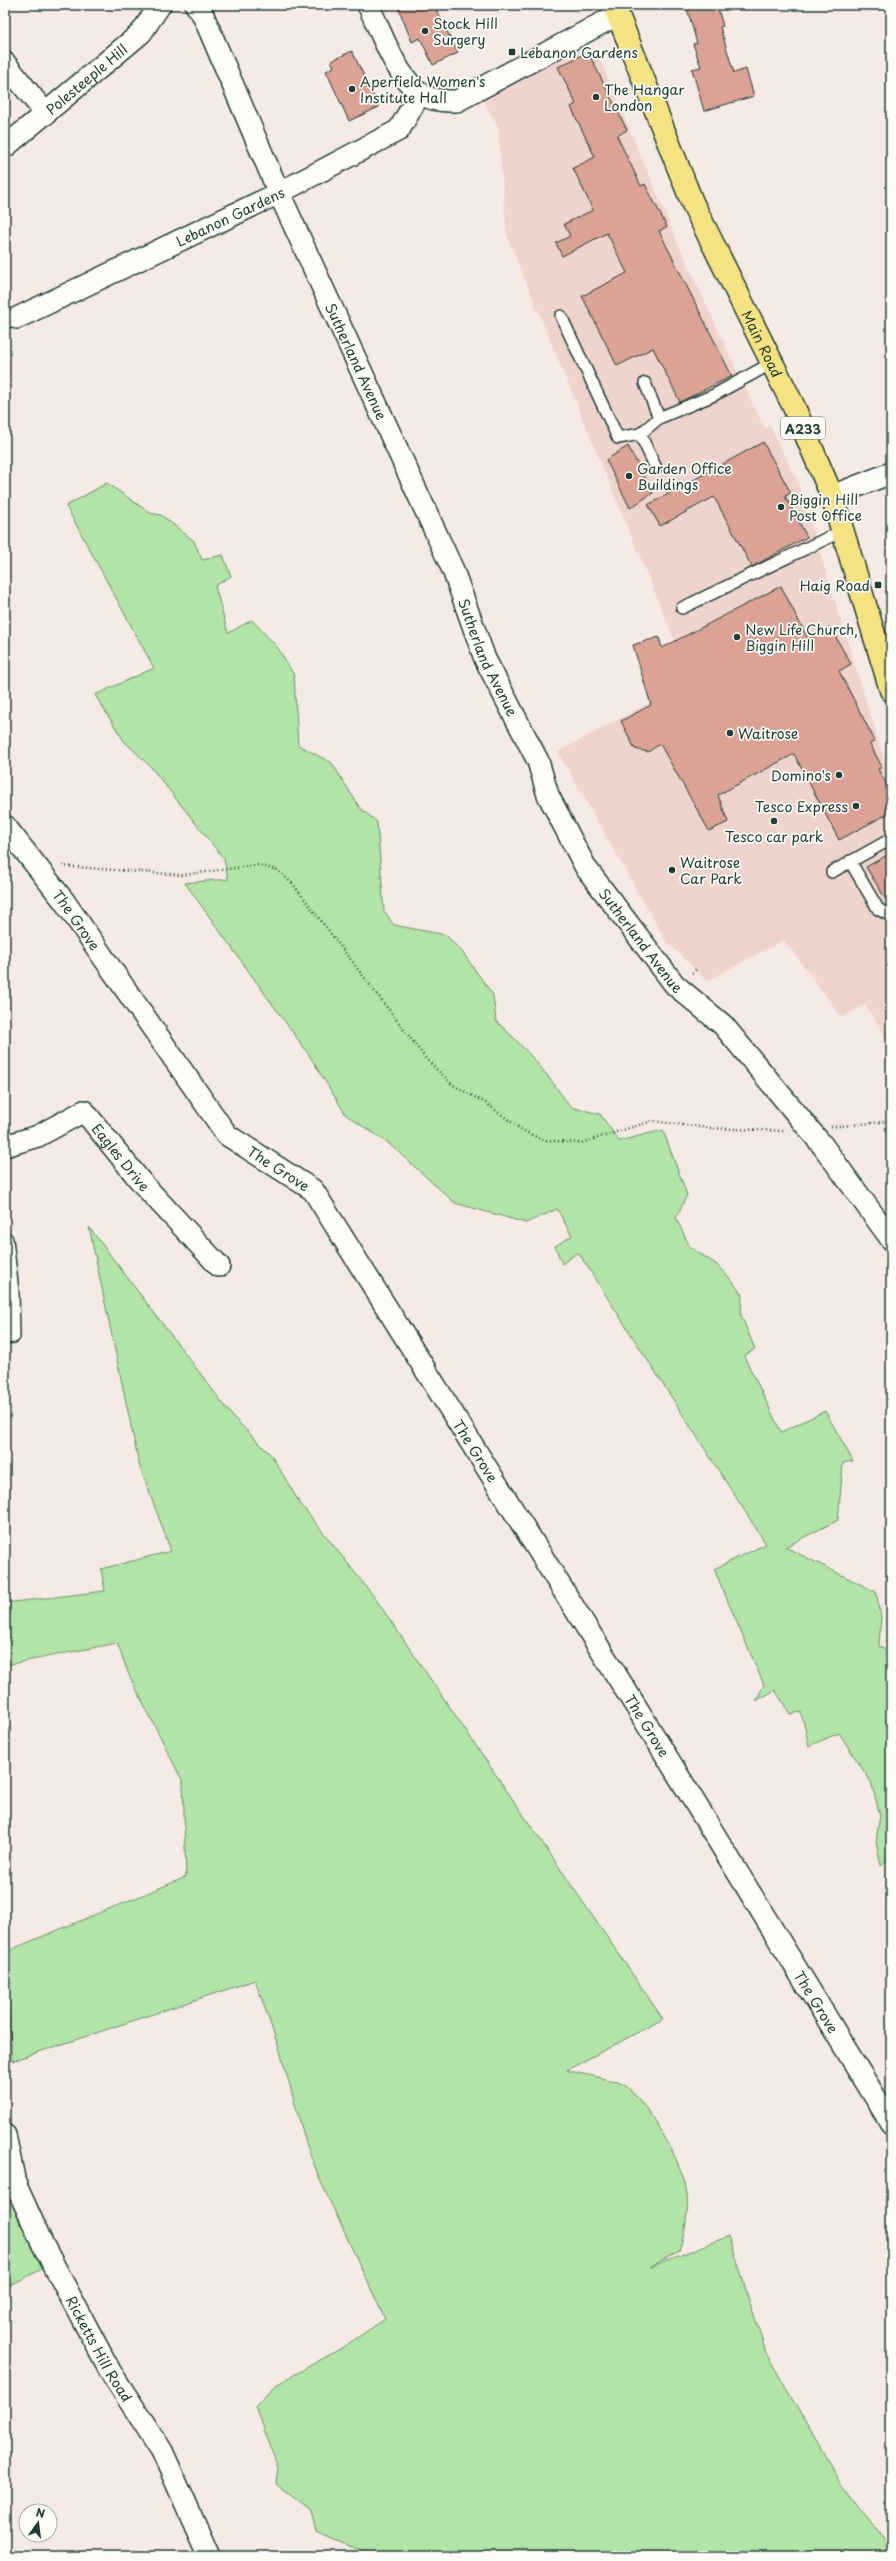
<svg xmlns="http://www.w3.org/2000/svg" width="896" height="2561" font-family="'Playpen Sans',sans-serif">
<rect width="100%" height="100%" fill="#f6eae4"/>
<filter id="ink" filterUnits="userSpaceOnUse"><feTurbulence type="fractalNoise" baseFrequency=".025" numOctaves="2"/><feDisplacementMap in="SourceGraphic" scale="8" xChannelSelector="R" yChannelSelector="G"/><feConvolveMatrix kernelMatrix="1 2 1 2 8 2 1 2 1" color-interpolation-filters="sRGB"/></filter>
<g filter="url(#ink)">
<path fill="#eed4cd" d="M 585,47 L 598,55 L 677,241 L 736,369 L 765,428 L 770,426 L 798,483 L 891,781 L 891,1046 L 865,1004 L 842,1018 L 784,940 L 707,981 L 666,941 L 558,752 L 691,680 L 507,236 L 498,127 L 482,98 Z"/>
<path fill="#b1e4a6" stroke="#68906d" d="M 107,483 L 150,513 L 161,515 L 194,541 L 202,560 L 223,555 L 231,576 L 215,586 L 228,633 L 252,620 L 278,648 L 294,675 L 298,745 L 332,763 L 360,808 L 377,822 L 384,911 L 394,925 L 446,935 L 463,953 L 493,995 L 496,1021 C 525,1047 548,1074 570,1107 L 600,1114 L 619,1141 L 663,1130 L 687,1195 L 676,1218 L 690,1247 L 716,1264 L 732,1281 L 742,1295 L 741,1315 L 755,1349 L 744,1356 L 781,1432 L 825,1411 L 853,1461 L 843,1463 L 838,1520 L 785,1547 L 876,1592 L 881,1616 L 879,1646 L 891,1654 L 891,1860 L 890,1858 L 881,1866 L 876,1841 L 880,1815 L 871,1782 L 839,1733 L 809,1746 L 801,1712 L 790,1714 L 775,1690 L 756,1701 L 764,1685 L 714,1569 L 766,1544 L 578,1252 L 562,1264 L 555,1246 L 572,1236 L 557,1209 L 526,1223 L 455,1203 L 387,1142 L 346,1115 L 309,1055 L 185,883 L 228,879 L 224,859 L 150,766 L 124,741 L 95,695 L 154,668 L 66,506 Z
M 89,1227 L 234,1418 L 272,1456 L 299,1502 L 375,1598 L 663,2019 L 567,2070 C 579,2074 619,2080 626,2086 C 648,2104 681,2160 686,2188 C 690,2210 685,2231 679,2251 L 650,2267 L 729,2236 L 766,2353 L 840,2483 L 891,2549 L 891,2556 L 374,2556 L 316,2532 L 311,2511 L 276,2484 L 278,2467 L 256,2407 L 276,2385 L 345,2346 L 385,2319 L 320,2180 L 306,2143 L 280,2051 L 255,1980 L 12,2061 L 5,1952 L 186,1877 L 183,1782 L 129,1675 L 117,1643 L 6,1665 L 5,1603 L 105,1591 L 101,1569 L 171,1551 L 139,1464 Z
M 5,2187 L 44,2268 L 5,2288 Z"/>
<path fill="#dba296" stroke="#1f3d34" d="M 397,5 L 434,5 L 458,53 L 433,65 L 420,38 L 412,42 Z
M 686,5 L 717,5 L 723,26 L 720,27 L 734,73 L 746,69 L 754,96 L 704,111 L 692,69 L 701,67 L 693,44 L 697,43 Z
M 352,51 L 379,107 L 349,121 L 326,71 L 334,67 L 331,61 Z
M 588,52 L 627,130 L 617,136 L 641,186 L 645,184 L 667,227 L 659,231 L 732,376 L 680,402 L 653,348 L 617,366 L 582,296 L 627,273 L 607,233 L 562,256 L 556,243 L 570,236 L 564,224 L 593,210 L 573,168 L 595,157 L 571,107 L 576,104 L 558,67 Z
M 763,442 L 791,493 L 785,496 L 807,537 L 752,567 L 714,497 L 660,526 L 648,505 Z
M 628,446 L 653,493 L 630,508 L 606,460 Z
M 781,586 L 808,639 L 830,627 L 851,664 L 839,671 L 875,741 L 870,744 L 882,767 L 878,769 L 888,787 L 885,789 L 891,799 L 891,812 L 839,840 L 794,754 L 718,795 L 728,822 L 709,831 L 660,744 L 648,752 L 635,749 L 621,721 L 651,705 L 633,645 L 659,637 L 662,648 Z
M 891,853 L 891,908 L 866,867 Z"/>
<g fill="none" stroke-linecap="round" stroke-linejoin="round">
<defs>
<path id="lane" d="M 561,316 L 618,438 L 640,434 L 659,418 L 714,395 L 772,363
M 645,383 L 659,418
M 640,434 L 656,468
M 682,608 L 842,531
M 850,861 L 878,909 L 891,916
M 832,872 L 891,839
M 5,1239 L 7,1239 L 13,1292 L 14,1337 L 5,1338"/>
<g id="street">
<path id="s1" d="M 196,5 L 203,15 L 279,193 L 453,570 L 485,659 L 538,761 L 548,795 L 586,868 L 675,985 L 723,1025 L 823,1146 L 891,1239"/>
<path d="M 368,5 C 381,31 395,75 419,92 C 430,101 444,101 457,101 L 617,15"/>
<path d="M 5,63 L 46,114"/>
<path id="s2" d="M 5,147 L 141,33 L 160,5"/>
<path id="s3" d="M 17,318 L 279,193 L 399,130 L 420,93"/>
<path d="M 832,496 L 891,473"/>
<path id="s4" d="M 5,826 L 64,901 L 227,1135 L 313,1190 L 640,1713 L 891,2123"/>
<path id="s5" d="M 5,1146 L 38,1136 L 84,1111 L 142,1183 L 219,1266"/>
<path id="s6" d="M 5,2135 L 15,2183 L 43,2245 L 110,2371 L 162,2451 L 209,2556"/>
</g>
<g id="primary">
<path id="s7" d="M 614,5 L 692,202 L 794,407 L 832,496 L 891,690"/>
</g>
</defs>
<use href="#lane" stroke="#1f3d34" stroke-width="14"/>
<use href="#street" stroke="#1f3d34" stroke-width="24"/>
<use href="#primary" stroke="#1f3d34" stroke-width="25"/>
<path stroke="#1f3d34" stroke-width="2.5" stroke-dasharray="1 3" stroke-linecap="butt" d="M 62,866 L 182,875 L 258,865 L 277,870 L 293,884 L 427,1060 L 453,1085 L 486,1103 L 522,1130 L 543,1140 L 581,1143 L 652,1121 L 709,1128 L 785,1131
M 692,973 L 698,968
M 831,1127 L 891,1121"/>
<use href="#lane" stroke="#fdfcf7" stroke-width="11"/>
<use href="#street" stroke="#fdfcf7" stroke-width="21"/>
<use href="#primary" stroke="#f5e382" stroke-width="22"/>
</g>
</g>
<g fill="#1f3d34" stroke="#fdfcf7" stroke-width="1.5">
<circle cx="425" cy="31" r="4"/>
<rect x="508" y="48" width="8" height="8" rx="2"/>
<circle cx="352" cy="89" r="4"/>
<circle cx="596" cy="97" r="4"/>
<circle cx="629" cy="476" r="4"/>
<circle cx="781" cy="507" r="4"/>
<rect x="874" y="581" width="8" height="8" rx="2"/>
<circle cx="737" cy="637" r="4"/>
<circle cx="730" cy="733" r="4"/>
<circle cx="839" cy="775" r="4"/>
<circle cx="856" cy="806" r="4"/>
<circle cx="774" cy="821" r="4"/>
<circle cx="672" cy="870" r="4"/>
</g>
<g text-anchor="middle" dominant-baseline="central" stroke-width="3.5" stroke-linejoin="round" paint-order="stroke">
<rect fill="#fdfcf7" stroke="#62766e" stroke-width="1" x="781" y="417" width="44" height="22" rx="3"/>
<g font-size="13" font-weight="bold" fill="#1f3d34">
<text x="803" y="428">A233</text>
</g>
<g font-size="14" fill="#1f3d34" stroke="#fdfcf7" text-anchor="start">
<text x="433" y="23">Stock Hill<tspan x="433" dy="16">Surgery</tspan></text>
<text x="520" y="52">Lebanon Gardens</text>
<text x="360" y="81">Aperfield Women's<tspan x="360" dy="16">Institute Hall</tspan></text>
<text x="604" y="89">The Hangar<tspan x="604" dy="16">London</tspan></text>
<text x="637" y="468">Garden Office<tspan x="637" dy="16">Buildings</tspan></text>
<text x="789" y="499">Biggin Hill<tspan x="789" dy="16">Post Office</tspan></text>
<text x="870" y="585" text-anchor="end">Haig Road</text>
<text x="745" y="629">New Life Church,<tspan x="745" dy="16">Biggin Hill</tspan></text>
<text x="738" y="733">Waitrose</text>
<text x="831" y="775" text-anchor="end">Domino's</text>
<text x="848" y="806" text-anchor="end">Tesco Express</text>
<text x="774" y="836" text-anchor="middle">Tesco car park</text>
<text x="680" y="862">Waitrose<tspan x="680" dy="16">Car Park</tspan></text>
</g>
<g font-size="14" fill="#1f3d34" stroke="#fdfcf7">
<text stroke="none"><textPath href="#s2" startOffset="106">Polesteeple Hill</textPath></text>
<text stroke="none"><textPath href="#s3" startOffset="236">Lebanon Gardens</textPath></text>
<text stroke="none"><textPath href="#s7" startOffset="370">Main Road</textPath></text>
<text stroke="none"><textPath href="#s1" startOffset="391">Sutherland Avenue</textPath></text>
<text stroke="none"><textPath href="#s1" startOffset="715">Sutherland Avenue</textPath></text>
<text stroke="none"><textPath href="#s4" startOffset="118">The Grove</textPath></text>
<text stroke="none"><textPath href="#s1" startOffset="1039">Sutherland Avenue</textPath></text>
<text stroke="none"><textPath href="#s5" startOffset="146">Eagles Drive</textPath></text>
<text stroke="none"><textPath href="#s4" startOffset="442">The Grove</textPath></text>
<text stroke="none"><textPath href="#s4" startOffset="790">The Grove</textPath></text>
<text stroke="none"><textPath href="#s4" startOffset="1114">The Grove</textPath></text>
<text stroke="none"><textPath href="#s4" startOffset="1438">The Grove</textPath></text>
<text stroke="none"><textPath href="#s6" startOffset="235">Ricketts Hill Road</textPath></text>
</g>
</g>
<rect width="896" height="2561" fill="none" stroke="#fdfcf7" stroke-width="20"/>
<rect x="10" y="10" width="876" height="2541" fill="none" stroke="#1f3d34" stroke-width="1.5" filter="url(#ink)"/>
<g transform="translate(38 2523) rotate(14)"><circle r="19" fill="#fdfcf7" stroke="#a4b0a9"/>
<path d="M0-3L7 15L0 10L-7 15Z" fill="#1f3d34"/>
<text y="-6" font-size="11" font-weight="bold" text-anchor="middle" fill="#1f3d34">N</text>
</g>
</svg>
